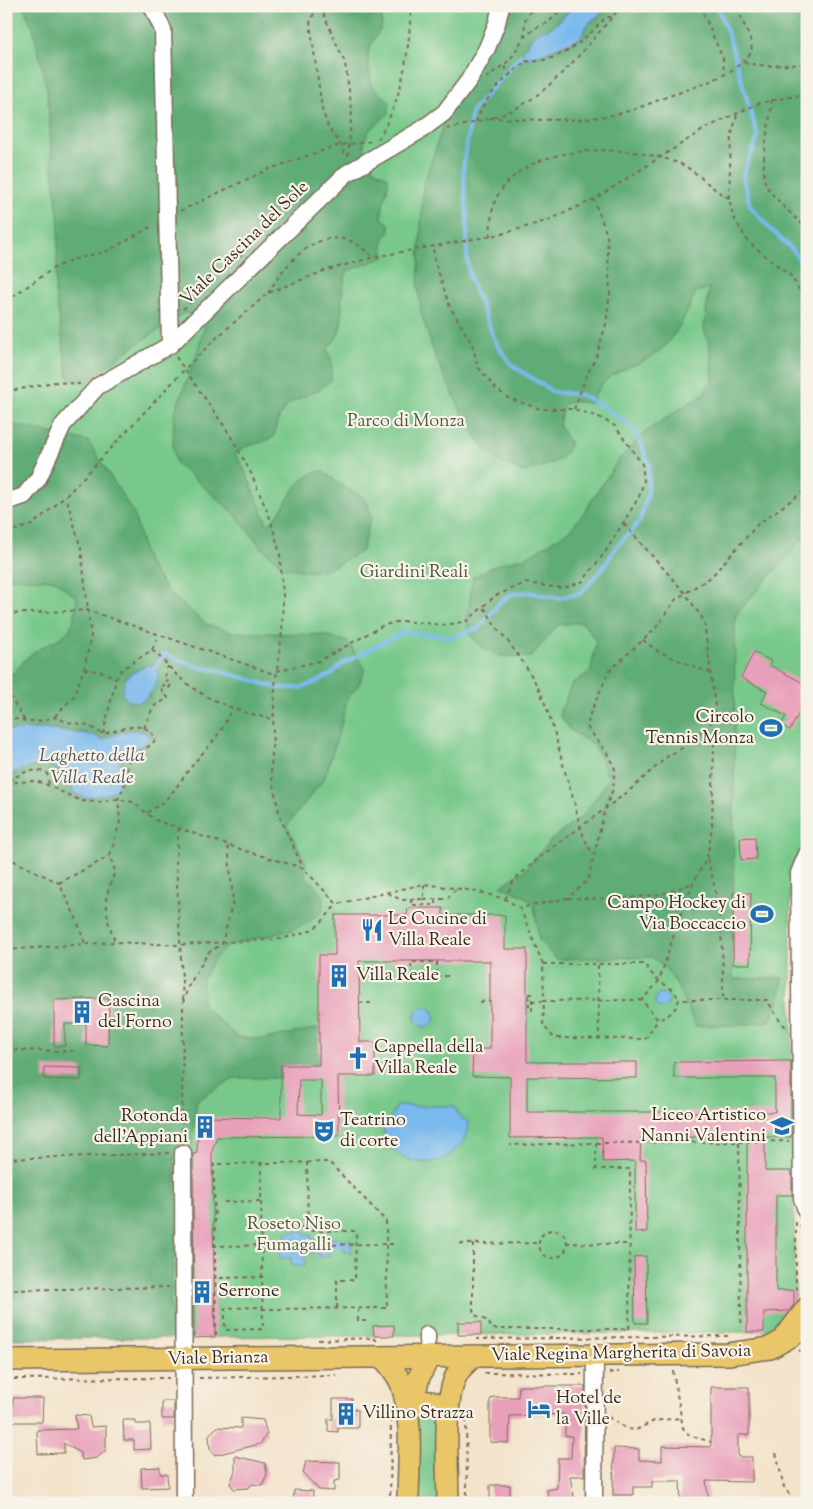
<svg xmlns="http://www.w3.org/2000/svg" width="813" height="1509" font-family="'Sorts Mill Goudy',serif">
<rect width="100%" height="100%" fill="#f7f3e8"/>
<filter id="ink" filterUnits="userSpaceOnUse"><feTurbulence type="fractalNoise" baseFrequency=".02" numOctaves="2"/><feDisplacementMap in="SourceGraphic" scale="10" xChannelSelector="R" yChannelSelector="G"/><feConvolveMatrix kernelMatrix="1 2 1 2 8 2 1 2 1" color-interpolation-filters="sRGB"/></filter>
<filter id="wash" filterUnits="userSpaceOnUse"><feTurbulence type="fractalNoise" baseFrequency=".0096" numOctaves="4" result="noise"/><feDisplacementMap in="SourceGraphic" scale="20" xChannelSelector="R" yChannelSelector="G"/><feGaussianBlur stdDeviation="1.12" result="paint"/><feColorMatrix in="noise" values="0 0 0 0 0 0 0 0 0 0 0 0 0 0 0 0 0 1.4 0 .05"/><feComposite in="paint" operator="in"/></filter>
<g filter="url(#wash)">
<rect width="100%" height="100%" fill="#f3e3ca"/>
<path fill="#77c88a" stroke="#597954" d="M 6,6 L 807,6 L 807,838 L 790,868 L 795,1311 C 778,1326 769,1332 747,1332 L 6,1339 Z
M 419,1411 L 440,1413 L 442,1503 L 416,1503 L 415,1419 Z"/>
<path fill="#61ac76" stroke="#4e6b4a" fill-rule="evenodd" d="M 23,6 L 379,6 C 387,34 376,29 369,50 C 366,59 371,76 371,85 L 390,102 L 388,114 L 369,131 L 364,142 L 365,158 L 372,163 L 373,169 L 388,177 C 389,192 381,203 382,218 L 389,224 L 390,232 C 380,240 383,246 385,257 L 347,271 C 345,280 342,289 342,299 C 341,323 345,330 327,349 L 332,362 L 331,380 C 308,403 280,391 274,437 C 261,445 247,442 235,454 L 243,467 L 268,525 C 289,508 291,476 322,471 L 348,490 L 361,495 L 368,504 L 371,517 L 362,551 L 331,568 L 310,572 L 284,567 L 262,548 L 234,513 L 176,463 L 173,446 L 174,414 L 195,359 L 205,326 L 202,320 L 185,312 C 152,335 116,356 87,383 L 73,381 L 68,376 L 55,292 L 59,222 L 53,173 L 47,89 L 33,28 Z
M 505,6 L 576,6 C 563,13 558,23 546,30 L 537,56 C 550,48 565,47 577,39 C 583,35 584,27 589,23 C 597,18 602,14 606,6 L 807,6 L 807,534 L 737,613 L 735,618 L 733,979 L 783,978 L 778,1003 L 770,1021 L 742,1025 L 696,1026 C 682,1001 677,973 652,957 L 556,959 L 539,940 L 534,905 L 524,896 L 501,886 L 524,871 L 550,841 L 585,814 L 609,778 L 595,746 L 570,730 L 559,714 L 572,684 L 591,671 L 596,641 L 582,622 L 558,625 L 531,657 L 500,656 L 485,649 L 470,635 L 467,621 L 473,577 L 499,564 L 527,557 L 570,530 L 582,515 L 619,459 L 638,440 L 645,432 L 703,394 L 713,379 L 710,348 L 704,329 L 709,288 L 696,292 C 687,312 679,332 663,348 C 639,371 603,365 592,403 L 573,401 L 563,405 L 559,425 L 570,443 C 566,464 539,467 522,472 L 497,460 L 483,447 L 467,423 L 436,359 L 421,313 L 418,287 L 423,186 L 447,114 Z
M 6,423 L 88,441 L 134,514 L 146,560 L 168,592 L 206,624 L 232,632 L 326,635 L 348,642 L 365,669 L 359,684 L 347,699 L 342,722 L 325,777 L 287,826 L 306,863 L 305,877 L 314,884 L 324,897 L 322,912 L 307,923 L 293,930 L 228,945 L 214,959 L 202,980 L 203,1006 L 237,1037 L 264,1039 L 319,1028 L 319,1065 L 281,1065 L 281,1078 L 235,1078 L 197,1100 L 192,1144 L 174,1155 L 177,1224 L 170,1302 L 175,1338 L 6,1339 L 6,776 C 51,756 54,764 85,798 L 108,794 L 120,776 L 120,763 L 123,757 L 146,743 L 150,736 C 138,722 115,735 102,740 C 75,725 36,730 6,730 L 6,676 C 17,674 21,662 29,656 C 59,633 74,644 77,598 L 55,580 L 6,578 ZM 147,665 L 156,668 L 156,683 L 148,698 L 131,673 Z"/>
<path fill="#79b9ed" stroke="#5a7286" d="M 576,6 L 606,6 C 601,16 593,18 587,25 C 584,29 583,35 579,38 C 575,41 531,58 528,58 C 525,57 523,56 521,55 C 526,47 532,33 541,31 C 546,29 551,29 555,25 C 564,18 563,14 576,6 Z
M 147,665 L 153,666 L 158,672 C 158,686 149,698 137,703 L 128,700 L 122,694 L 126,677 Z
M 44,729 L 94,735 L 102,740 C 117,734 131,726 147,733 L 149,740 L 123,757 L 120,763 L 120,783 L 115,790 L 108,794 L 85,798 L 74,793 C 63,755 34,764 6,776 L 6,730 Z
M655 1001a7 7 0 1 1 14 0a7 7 0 1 1-14 0Z
M415 1017a10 10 0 1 1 20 0a10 10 0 1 1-20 0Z
M 397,1106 L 454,1106 L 460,1117 L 469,1122 C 463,1175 389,1176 382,1123 L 391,1117 Z
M 304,1231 L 304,1234 L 311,1234 L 312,1240 L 338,1238 L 341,1241 L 351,1241 L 351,1252 L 345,1252 L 345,1248 L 329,1249 L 329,1256 L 319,1257 L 319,1253 L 305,1253 L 305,1266 L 292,1266 L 291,1258 L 280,1258 L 280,1241 L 286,1241 L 286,1232 Z"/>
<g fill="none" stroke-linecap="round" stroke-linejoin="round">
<path stroke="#79b9ed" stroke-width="4" d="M 717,6 L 728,34 L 758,137 L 743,175 L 750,206 L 771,230 L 793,250 L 807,272
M 154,670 L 164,654 L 201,668 L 217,670 L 279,688 L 299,688 L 315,683 L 333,673 L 342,664 L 403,632 L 452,637 L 479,628 L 501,601 L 512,594 L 527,592 L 559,598 L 581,593 L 603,568 L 616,547 L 640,521 L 648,492 L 649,464 L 638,436 L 628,424 L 602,406 L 581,395 L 553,392 L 512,365 L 497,345 L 470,278 L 467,258 L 467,217 L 463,168 L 472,111 L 521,55"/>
</g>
<g id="blocks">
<path fill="#e8a0ba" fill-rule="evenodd" d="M 754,652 L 771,661 L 769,665 L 807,685 L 807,698 L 790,730 L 781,725 L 786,716 L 761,703 L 767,691 L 741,678 Z
M 755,837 L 756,859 L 741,860 L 740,838 Z
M 733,893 L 751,893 L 750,964 L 733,964 Z
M 408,908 L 443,908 L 443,915 L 505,915 L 505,949 L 527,949 L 527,1062 L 637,1062 L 637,1078 L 527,1077 L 527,1112 L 775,1112 L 775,1078 L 674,1078 L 674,1062 L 791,1061 L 791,1137 L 765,1137 L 765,1171 L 792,1171 L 792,1195 L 776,1195 L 776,1291 L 794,1290 L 794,1304 L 789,1311 L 764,1312 L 764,1332 L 747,1332 L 747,1137 L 641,1137 L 640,1160 L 646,1160 L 647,1232 L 635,1233 L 635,1161 L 603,1162 L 602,1137 L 510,1138 L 510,1077 L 472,1076 L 473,1049 L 490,1049 L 490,961 L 359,961 L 360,1042 L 375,1042 L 375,1076 L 338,1076 L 339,1136 L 217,1137 L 212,1151 L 215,1337 L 194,1338 L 193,1154 L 197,1153 L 198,1117 L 281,1118 L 281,1065 L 319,1065 L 319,955 L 335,955 L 335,915 L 407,915 ZM 299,1080 L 321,1080 L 321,1115 L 298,1114 Z
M 109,998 L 108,1046 L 86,1045 L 86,1024 L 65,1024 L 65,1046 L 54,1046 L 54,1000 Z
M 44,1067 L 82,1068 L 81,1080 L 44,1079 Z
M 646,1256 L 647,1323 L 635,1323 L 634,1257 Z
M 458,1322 L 481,1322 L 481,1335 L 458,1335 Z
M 394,1325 L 394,1336 L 374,1336 L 373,1326 Z
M 519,1386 L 585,1386 L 584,1476 L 570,1476 L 575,1503 L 549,1503 L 547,1490 L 557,1488 L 558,1458 L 571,1458 L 572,1436 L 565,1436 L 565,1414 L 510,1416 L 509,1443 L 490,1442 L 490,1400 L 493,1397 L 518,1397 Z
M 711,1387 L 749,1387 L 749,1435 L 738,1435 L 738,1457 L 752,1457 L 752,1482 L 706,1481 L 709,1503 L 681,1503 L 680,1481 L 652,1481 L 652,1487 L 633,1487 L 633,1495 L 613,1495 L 614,1448 L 639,1449 L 639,1460 L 662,1461 L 662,1446 L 711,1447 Z
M 13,1398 L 43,1398 L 42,1422 L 12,1422 Z
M 333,1399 L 352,1399 L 352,1409 L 358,1410 L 358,1428 L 338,1428 L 338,1432 L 328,1431 L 328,1419 L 333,1419 Z
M 162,1401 L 174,1401 L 174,1419 L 162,1419 Z
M 75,1415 L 89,1416 L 91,1427 L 106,1426 L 106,1450 L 97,1458 L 82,1460 L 80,1453 L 64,1443 L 64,1453 L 38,1454 L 37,1430 L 77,1429 Z
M 241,1418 L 263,1420 L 267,1434 L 260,1444 L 215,1455 L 210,1449 L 209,1435 L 217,1427 L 241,1428 Z
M 123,1420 L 135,1420 L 135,1424 L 150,1424 L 151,1449 L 134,1450 L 134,1440 L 124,1440 Z
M 235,1456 L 265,1463 L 267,1474 L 262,1485 L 253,1484 L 248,1488 L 234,1489 L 230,1484 L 235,1471 Z
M 306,1461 L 340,1462 L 340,1480 L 334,1481 L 334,1491 L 319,1490 L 303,1473 Z
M 160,1467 L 160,1474 L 167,1474 L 168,1487 L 142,1488 L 141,1468 Z
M 490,1485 L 510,1485 L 510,1503 L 490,1503 Z
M 294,1490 L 313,1491 L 312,1503 L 293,1503 Z"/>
</g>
</g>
<g filter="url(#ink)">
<use href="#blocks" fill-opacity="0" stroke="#7b6b5a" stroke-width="1"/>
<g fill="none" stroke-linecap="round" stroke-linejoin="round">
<defs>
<path id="minor" d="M 152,6 L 163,30 L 170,345
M 6,502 L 24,496 L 38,479 L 63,425 L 98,386 L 170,345 L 346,174 L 421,130 L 444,113 L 469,80 L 487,48 L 497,23 L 501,6
M 807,854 L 799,873 L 802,1198 L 807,1213
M 183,1153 L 184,1503
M 427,1341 L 427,1335
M 594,1503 L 595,1356"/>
<path id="major" d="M 786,1336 L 807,1308
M 384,1358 C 390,1366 397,1374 401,1383 C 414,1419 408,1465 408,1503
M 6,1360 L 728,1354 L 770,1348 L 807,1327
M 411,1409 C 424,1399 437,1399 448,1412
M 410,1411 L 419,1377 L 429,1357
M 448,1503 C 448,1470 442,1402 457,1374 C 461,1367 467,1362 473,1357"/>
</defs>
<use href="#minor" stroke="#7b6b5a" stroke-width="19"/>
<use href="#major" stroke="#7b6b5a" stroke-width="24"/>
<path stroke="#7b6b5a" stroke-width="2" stroke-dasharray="4 4" stroke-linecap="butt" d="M 317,6 L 310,23 L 322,109 L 328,127 L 341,145 L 346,158
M 320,6 L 345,63 L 352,110 L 348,156
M 700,6 L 723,59 L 724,73
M 703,11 L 709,6
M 524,37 L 525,21 L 533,6
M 744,63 L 767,66 L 807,64
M 504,67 L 511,74
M 486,78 L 510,60 L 524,37 L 539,26 L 548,23 L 565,6
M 772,100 C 770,121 760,164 765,182 C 770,197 796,217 807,229
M 737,115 L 731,137 L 729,198 L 733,216 L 748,242 L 791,276 L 807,302
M 490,118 C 531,119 571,123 612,115 C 636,111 658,99 681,92 C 706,83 736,74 752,51 L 751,41 L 736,6
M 476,122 C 484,97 506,77 526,61 C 559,64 585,40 606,17 L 611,17
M 447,129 C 473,123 505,117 527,102 C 565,77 592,39 622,6
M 378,139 C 403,98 409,53 411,6
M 180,211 L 269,169 L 336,146 L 374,141
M 490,236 C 491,222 491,204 500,192 C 532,141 629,144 678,163 C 697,170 710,189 729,198
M 240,256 L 263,233
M 268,293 C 284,266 314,228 350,241 C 359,244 366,251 373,257
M 6,301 L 54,268 L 71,260 L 108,251 L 154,225
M 183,309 L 204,291
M 176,357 L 229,433 L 250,471 L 270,518 L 280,554 L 283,596 L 282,632 L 275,685 L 271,774 L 280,817 L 303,868
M 6,392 L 54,382 L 80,384
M 574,409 L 586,377 L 597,355 L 606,324 L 610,292 L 607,235 L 594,200
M 624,524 L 685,593 L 704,621 L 715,706 L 712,827 L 707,858 L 693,883 L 680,916 L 659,981 L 642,1000
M 6,533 L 32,525 L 66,496 L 184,370 L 214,340 L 268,293 L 324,271 L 374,257 L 502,234 L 549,220 L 593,200 L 706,128 L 759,103 L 807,94
M 484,608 C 490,614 491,621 496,627 C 511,645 524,662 535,682 C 553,715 559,756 571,791 C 578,813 580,837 594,855
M 6,614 L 87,610 L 277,675
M 643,640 L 659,652 L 710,673
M 152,650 C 164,660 173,673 185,682 C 208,701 244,714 273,719
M 84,669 L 104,672 L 116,679
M 277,671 L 319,661 L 384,625 L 401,621 L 446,625 L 467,621 L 495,596 L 525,583 L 563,588 L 582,582 L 606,551 L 639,497 L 644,481 L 642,464 L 615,426 L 599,417 L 574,409 L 540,409 L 508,398 L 495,388 L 478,367 L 472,344 L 450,307 L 434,259 L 433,245
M 6,689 L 25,721
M 55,716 L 73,697 L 77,688 L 84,669 L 91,636 L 81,549 L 66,496
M 6,717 L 25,721 L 39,721 L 55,717 L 67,722 L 87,725 L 103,734 C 119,730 148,717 155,740 L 152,744 L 129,760 L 124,787 L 118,799 L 120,821 L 110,856 L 115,871 L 106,897 L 108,921 L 115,942
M 6,722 L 12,721
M 144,728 L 153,707 L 168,698 L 160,687 L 164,685 L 169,688 L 171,684 L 164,679 L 168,666
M 103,734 L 116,679 L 122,669 L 152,650 L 159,636
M 9,781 C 21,773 32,767 47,773 L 49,786
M 6,783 L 32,781 L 43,783 L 81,801 L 100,802 L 118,799 L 133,802 L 155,820 L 246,851 L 303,868 L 337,904 L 424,884 L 475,891 L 505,899 L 520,908 L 568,898 L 588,880 L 605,809 L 613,789 L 615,769 L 607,753 L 587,727 L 590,714 L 609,671 L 655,629 L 676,599 L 711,577 L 758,524 L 807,489
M 147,813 C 174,796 174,789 192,766 C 209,744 223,735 231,708
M 179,828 L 176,861 L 183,1001
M 6,857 L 59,883 L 77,920 L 85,944
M 707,859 C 722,905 723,952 723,1000
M 59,883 L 110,856
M 388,893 L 401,900 L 424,899 L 424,884
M 568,898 L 620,899 L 663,894 L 693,883
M 411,899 L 411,905 L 436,905 L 436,899
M 424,899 L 447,899 L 456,889
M 505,899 L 514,880 L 540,857 L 629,791 L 668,756 L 684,747 L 715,719
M 520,908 L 543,964 L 544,1001 L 642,1000 L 658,1020 C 669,1016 675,1011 679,1000 L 767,1000 L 780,1021 L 787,1028
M 6,950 L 115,942 L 179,945 L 281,939 L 309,931 L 319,925 L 336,905
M 543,964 L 644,964 C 648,969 653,976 658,980 C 668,987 674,988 679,1000
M 598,965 L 599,1039
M 412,976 L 411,962 L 437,962 L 437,976
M 428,976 L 448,976
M 402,977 L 422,976
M 529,994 L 532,994 L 532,1010 L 529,1009 Z
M 532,1001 L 544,1001 L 543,1025 L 554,1038 L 645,1039 L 658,1020
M 480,1002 L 490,1001
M 359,1003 L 375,1003
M 6,1050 L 73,1051
M 182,1139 L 183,1003 L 188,987 L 208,953 L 222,944 L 233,901 L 228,845
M 739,1142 L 789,1141
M 596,1143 L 739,1142 L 741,1327
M 6,1159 L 169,1153
M 261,1162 C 261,1218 262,1273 263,1329 L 225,1330 L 225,1308 L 263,1307
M 307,1162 L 308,1231 L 356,1231 L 355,1280 L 337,1280 L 337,1309
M 224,1202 L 261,1201
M 796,1222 L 796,1285 L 799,1294
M 800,1225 L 807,1247
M 261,1227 L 308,1227
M539 1244a14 14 0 1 1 28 0a14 14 0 1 1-28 0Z
M 566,1243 L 629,1244
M 460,1244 L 539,1243
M 473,1244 L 473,1310 L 475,1315 L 488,1321 L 492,1329 L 629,1329 L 630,1169 L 596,1169 L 596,1143 L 510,1145
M 213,1246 L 394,1244
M 220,1278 L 262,1277
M 6,1290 L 169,1287
M 804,1293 L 807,1275
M 358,1309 L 358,1321 L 370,1321
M 216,1335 L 214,1164 L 329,1162 L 386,1221 L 387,1308 L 263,1309
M 476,1339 L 729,1336
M 318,1340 L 374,1338 L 377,1341
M 799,1351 L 807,1349
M 673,1371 L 683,1428 L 689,1435 L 711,1442
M 484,1373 L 582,1374
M 609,1373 L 619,1372
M 199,1378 L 336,1375
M 6,1379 L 169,1378
M 466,1411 L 467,1503
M 608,1417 L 627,1429 L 636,1430 L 654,1421 L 680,1418
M 776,1453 L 784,1487 L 796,1503
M 390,1503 L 391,1417"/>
<use href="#minor" stroke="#fff" stroke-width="16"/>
<use href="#major" stroke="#e9c769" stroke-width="21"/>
</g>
</g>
<defs>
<symbol id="stadium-bare" viewBox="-9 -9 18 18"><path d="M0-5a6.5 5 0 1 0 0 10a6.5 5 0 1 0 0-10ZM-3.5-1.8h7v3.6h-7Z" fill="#1f6fb2" stroke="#f7f3e8" stroke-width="2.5" paint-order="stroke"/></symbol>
<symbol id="restaurant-bare" viewBox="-9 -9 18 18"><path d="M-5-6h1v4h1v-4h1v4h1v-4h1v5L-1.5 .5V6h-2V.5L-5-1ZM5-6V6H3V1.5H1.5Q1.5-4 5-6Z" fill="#1f6fb2" stroke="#f7f3e8" stroke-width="2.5" paint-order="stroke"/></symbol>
<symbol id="building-bare" viewBox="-9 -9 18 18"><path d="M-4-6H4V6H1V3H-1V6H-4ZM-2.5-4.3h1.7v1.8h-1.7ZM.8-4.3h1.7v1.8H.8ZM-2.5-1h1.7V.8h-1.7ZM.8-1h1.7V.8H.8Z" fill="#1f6fb2" stroke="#f7f3e8" stroke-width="2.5" paint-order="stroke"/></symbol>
<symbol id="church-bare" viewBox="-9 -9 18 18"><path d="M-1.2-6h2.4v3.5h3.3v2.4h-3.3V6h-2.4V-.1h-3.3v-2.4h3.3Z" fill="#1f6fb2" stroke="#f7f3e8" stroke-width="2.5" paint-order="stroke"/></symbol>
<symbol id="school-bare" viewBox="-9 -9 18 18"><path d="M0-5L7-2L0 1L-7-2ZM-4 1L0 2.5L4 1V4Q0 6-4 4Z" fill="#1f6fb2" stroke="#f7f3e8" stroke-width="2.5" paint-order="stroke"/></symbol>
<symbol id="theatre-bare" viewBox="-9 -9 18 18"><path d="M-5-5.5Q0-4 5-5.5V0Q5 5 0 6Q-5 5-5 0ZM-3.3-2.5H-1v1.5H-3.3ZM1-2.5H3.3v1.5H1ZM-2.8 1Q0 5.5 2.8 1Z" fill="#1f6fb2" stroke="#f7f3e8" stroke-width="2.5" paint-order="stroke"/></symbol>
<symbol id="hotel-bare" viewBox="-9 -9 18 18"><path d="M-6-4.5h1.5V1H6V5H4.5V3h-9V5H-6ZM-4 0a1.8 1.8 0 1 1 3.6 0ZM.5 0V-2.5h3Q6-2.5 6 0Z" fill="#1f6fb2" stroke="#f7f3e8" stroke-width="2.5" paint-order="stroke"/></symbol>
</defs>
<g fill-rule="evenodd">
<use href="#stadium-bare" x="755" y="712" width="32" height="32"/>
<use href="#stadium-bare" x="746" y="898" width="32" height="32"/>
<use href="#restaurant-bare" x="356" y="914" width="32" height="32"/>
<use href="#building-bare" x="323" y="960" width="32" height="32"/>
<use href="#building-bare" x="66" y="996" width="32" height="32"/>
<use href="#church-bare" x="342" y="1042" width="32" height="32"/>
<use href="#school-bare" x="766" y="1110" width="32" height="32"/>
<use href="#building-bare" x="189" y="1111" width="32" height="32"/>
<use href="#theatre-bare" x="308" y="1115" width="32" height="32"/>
<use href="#building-bare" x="186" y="1276" width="32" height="32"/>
<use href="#hotel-bare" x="523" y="1393" width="32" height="32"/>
<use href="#building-bare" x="330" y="1398" width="32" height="32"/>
</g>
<g text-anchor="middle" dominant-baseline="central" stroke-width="4.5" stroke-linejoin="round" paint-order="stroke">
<g font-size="18" fill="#3b2a1e" stroke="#f7f3e8">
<text transform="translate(245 244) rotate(-44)">Viale Cascina del Sole</text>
<text transform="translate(621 1354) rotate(-1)">Viale Regina Margherita di Savoia</text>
<text transform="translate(218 1359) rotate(-1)">Viale Brianza</text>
</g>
<g font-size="18" fill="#4d593e" stroke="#f7f3e8">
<text x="406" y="422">Parco di Monza</text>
<text x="414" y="573">Giardini Reali</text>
<text x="294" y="1225">Roseto Niso<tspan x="294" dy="21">Fumagalli</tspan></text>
</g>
<g font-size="18" fill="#3b2a1e" stroke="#f7f3e8" text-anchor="start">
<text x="754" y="718" text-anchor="end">Circolo<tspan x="754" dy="21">Tennis Monza</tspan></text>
<text x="746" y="904" text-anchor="end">Campo Hockey di<tspan x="746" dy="21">Via Boccaccio</tspan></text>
<text x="388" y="920">Le Cucine di<tspan x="388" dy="21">Villa Reale</tspan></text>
<text x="356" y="976">Villa Reale</text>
<text x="98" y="1002">Cascina<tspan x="98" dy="21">del Forno</tspan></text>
<text x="374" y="1048">Cappella della<tspan x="374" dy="21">Villa Reale</tspan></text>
<text x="766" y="1116" text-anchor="end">Liceo Artistico<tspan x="766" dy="21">Nanni Valentini</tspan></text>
<text x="188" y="1117" text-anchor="end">Rotonda<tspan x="188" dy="21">dell'Appiani</tspan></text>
<text x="340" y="1121">Teatrino<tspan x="340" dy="21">di corte</tspan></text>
<text x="218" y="1292">Serrone</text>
<text x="556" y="1399">Hotel de<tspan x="556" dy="21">la Ville</tspan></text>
<text x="362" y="1414">Villino Strazza</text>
</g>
<g font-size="19" font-style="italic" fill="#4e555c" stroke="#f7f3e8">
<text x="92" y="756">Laghetto della<tspan x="92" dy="22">Villa Reale</tspan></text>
</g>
</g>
<rect width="813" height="1509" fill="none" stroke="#f7f3e8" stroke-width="25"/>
</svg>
